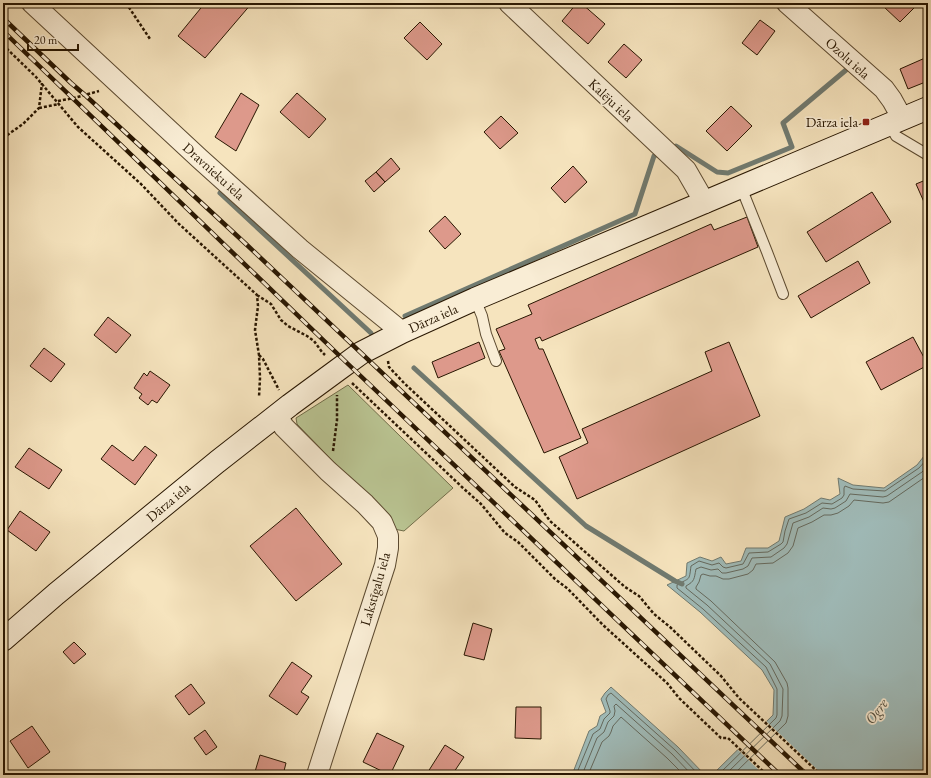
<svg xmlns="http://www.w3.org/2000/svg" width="931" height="778" font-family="'EB Garamond',serif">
<rect width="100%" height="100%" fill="#f6e4be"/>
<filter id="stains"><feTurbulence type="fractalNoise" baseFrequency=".005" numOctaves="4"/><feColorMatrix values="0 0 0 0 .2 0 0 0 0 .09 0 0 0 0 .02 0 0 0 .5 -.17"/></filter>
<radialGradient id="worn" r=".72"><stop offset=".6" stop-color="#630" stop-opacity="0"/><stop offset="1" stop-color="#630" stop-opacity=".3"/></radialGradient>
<path fill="#bac593" stroke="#716e4a" d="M 348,385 L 453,488 L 404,531 L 389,528 L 388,518 L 378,503 L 347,476 L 297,424 L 296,418 Z"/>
<path fill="#a0bcba" stroke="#707a70" d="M 928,451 L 928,775 L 712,775 L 773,715 L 774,690 L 762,670 L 700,612 L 667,585 L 686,576 L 687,563 L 700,557 L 712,561 L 721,557 L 726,564 L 741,561 L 746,548 L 768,548 L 779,541 L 785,517 L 804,509 L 821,498 L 830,500 L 840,494 L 838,478 L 853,485 L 884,488 L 917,465 Z
M 611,687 L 678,747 L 705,775 L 572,775 L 589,731 L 597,726 L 600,716 L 606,712 L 601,699 L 605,693 Z"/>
<path fill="#f6e4be" d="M 765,720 L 823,775 L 764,775 L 736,748 Z"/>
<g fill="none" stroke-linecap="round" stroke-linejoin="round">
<path stroke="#64695e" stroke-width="1" d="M 576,775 L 593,734 L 600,729 L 604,719 L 610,713 L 610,711 L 606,699 L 608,695 L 611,693 L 675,750 L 699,775
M 582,775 L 597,738 L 604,732 L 608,722 L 614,716 L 615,711 L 614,706 L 616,704 L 672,754 L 692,775
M 588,775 L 602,742 L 609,736 L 611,732 L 613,726 L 621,717 L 667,758 L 684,775
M 718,775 L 776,718 L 777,715 L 777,689 L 766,667 L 703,609 L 677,588 L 677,585 C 690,577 689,582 691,566 L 699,561 L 712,565 L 719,563 L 723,567 L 726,568 L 743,564 L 749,553 L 768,552 L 781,544 L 783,542 L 785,531 L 789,519 L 806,513 L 822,503 L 832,504 L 842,498 L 844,495 L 844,488 L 845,486 L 853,489 L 885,491 L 919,468 L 928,458
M 725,775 L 780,721 L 782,716 L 783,689 L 770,664 L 707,605 L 686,588 L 686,586 C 695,581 694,579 696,569 L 701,567 L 711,570 L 718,569 L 722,573 L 726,573 L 743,569 L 748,566 L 752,558 L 771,557 L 784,548 L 787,544 L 793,523 L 809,517 L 823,508 L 831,509 L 835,508 L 846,501 L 850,494 L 883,497 L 887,496 L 922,472 L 928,466
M 733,775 L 786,723 L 788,716 L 788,688 L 787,683 L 775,662 L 711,601 L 696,589 L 696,587 L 699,582 L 701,575 L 703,574 L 710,576 L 716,576 L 723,579 L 729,579 L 748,574 L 753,570 L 756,564 L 773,563 L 788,553 L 793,546 L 798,528 L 812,522 L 824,515 L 831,515 L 838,513 L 849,506 L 854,500 L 883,503 L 889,502 L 928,475"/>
<path stroke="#707a70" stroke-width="5" d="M 669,149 L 676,146 L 717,172 L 728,173 L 792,147 L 783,123 L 846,70 L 849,64
M 220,193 L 371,333
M 405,316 L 635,214 L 654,156 L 662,152
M 414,368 L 586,526 L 675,581 L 682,584"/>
</g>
<path fill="#dd998b" stroke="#281601" d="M 205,3 L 252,3 L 205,58 L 178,36 Z
M 577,3 L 581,3 L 605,24 L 588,44 L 562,21 Z
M 888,3 L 909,3 L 914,8 L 900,22 L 884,7 Z
M 760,20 L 775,31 L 757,55 L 742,43 Z
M 420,22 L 442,44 L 427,60 L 404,38 Z
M 624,44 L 642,60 L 626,78 L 608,62 Z
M 925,58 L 928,65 L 928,81 L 908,89 L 900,69 Z
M 241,93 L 259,105 L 236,151 L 215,137 Z
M 297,93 L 326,119 L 309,138 L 280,112 Z
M 731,106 L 752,126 L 727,151 L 706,131 Z
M 501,116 L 518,133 L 500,149 L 484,132 Z
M 391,158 L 400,169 L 385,182 L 376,172 Z
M 573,166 L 587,182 L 565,203 L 551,188 Z
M 376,172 L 385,182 L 374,192 L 365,181 Z
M 928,179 L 928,211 L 916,184 Z
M 872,192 L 891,222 L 826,262 L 807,232 Z
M 445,216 L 461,234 L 445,249 L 429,231 Z
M 747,217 L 758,247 L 542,341 L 540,337 L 535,339 L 539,349 L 543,349 L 581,438 L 544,453 L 499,351 L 505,349 L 496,329 L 532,314 L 528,305 L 711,224 L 714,230 Z
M 858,261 L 870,283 L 811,318 L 798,296 Z
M 108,317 L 131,335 L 116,353 L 94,335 Z
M 913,337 L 928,365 L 881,390 L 866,362 Z
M 479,342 L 485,358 L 438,378 L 432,362 Z
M 729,342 L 760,416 L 577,499 L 559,457 L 588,443 L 582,429 L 712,371 L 705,352 Z
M 44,348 L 65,364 L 51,382 L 30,366 Z
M 150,371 L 170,385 L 157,403 L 152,400 L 148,405 L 139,398 L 142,394 L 134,388 L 144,373 L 147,376 Z
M 112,445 L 133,461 L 145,446 L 157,455 L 135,485 L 101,459 Z
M 29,448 L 62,470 L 49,489 L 15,467 Z
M 296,508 L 342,564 L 296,601 L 250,546 Z
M 20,511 L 50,532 L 36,551 L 7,530 Z
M 473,623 L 492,629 L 484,660 L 464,655 Z
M 74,642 L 86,654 L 74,664 L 63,652 Z
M 292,662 L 312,676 L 301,692 L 309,697 L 297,715 L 269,696 Z
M 191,684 L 205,703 L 189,715 L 175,696 Z
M 516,707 L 541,707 L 541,739 L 515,738 Z
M 32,726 L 50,752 L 28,768 L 10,741 Z
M 205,730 L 217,747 L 206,755 L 194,738 Z
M 377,733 L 404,746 L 390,775 L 363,762 Z
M 445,745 L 464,757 L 452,775 L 426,775 Z
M 260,755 L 286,763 L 283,775 L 254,775 Z"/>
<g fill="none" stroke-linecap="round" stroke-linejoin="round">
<defs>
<path id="lane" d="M 889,124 L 896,136 L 928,155
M 741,187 L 767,252 L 783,294
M 475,299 L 482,316 L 486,334 L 496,361"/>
<path id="street" d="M 32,3 L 200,159 L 300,249 L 402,332
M 509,3 L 686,170 L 705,203
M 787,3 L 884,89 L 892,100 L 902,118
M 277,416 L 284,427 L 328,471 L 365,504 L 382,522 L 388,536 L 388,548 L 385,565 L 332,728 L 317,775"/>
<path id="secondary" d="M 3,640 L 56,594 L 217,462 L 290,405 L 339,369 L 361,353 L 402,332 L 475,299 L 928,108"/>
</defs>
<use href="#lane" stroke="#5c4a30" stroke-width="12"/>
<use href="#street" stroke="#5c4a30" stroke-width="22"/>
<use href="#secondary" stroke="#281601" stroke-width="24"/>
<path stroke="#281601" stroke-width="2.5" stroke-dasharray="3 2" stroke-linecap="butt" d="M 126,3 L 150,39
M 3,45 L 36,77 L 78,127 L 141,184 L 179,224 L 257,295 L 258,306 L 255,330 L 259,355 L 260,378 L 259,397
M 58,101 L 74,98 L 99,91
M 39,108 L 59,104
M 3,138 L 23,124 L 39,108 L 42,83
M 257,295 L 271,304 L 281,320 L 288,326 L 307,336 L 314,341 L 322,352 L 325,355
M 259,355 L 263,359 L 279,390
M 388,361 L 389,367 L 404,383 L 515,487 L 535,500 L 550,521 L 625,587 L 639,596 L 654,614 L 670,627 L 721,676 L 739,698 L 821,775
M 352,383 L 463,488 L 481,504 L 505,533 L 518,542 L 555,579 L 568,589 L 603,625 L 667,683 L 679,698 L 721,738 L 728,738 L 767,775
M 333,451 L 337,420 L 337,395"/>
<use href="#lane" stroke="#f9edd5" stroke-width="10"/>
<use href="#street" stroke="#f9edd5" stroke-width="20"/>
<use href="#secondary" stroke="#f9edd5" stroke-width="22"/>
<defs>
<path id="rail" d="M 3,18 L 71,83 L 85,95 L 247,245 L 807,775
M 3,31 L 347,363 L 780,775"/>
</defs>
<use href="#rail" stroke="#281601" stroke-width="4.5"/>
<use href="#rail" stroke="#f9edd5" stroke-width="3" stroke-dasharray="9" stroke-linecap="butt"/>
</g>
<rect fill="#8f2418" stroke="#f9edd5" stroke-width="1.5" x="862" y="118" width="8" height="8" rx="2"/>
<g text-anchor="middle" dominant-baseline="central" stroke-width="3.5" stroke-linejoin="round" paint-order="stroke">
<g font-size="14" fill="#281601" stroke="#f9edd5">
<text transform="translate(848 58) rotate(42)">Ozolu iela</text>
<text transform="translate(611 100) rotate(43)">Kalēju iela</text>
<text transform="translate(214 171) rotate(42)">Dravnieku iela</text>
<text transform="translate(433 318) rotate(-24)">Dārza iela</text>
<text transform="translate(168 502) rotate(-40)">Dārza iela</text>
<text transform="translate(375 589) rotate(-74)">Lakstīgalu iela</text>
</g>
<g font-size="14" fill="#281601" stroke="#f9edd5" text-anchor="end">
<text x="858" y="122">Dārza iela</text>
</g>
<g font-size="15" font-style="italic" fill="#525042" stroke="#f9edd5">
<text transform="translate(876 711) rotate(-53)">Ogre</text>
</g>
</g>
<rect width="931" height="778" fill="none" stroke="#f6e4be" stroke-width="16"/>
<rect x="4" y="4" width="923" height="770" fill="none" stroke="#281601" stroke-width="2"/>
<rect x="8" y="8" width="915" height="762" fill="none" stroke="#281601"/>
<path d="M28 44v6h50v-6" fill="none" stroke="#281601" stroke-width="2"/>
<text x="34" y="44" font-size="12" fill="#281601" stroke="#f9edd5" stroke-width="3" paint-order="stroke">20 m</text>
<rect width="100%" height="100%" filter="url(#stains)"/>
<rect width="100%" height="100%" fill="url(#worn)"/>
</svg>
